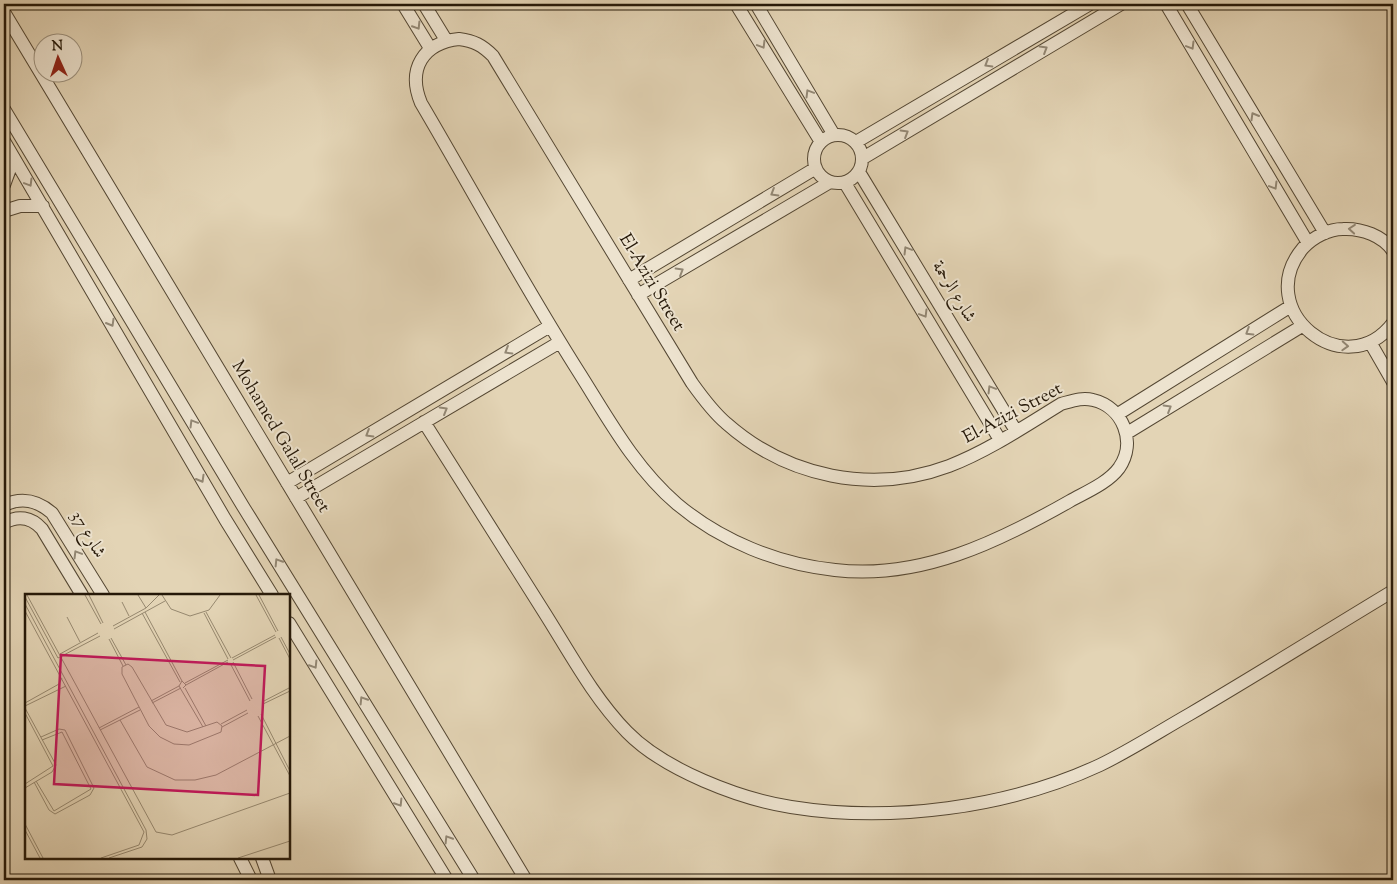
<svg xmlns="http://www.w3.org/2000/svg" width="1397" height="884" font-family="'Sorts Mill Goudy',Amiri,serif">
<rect width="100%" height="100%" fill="#e3d4b5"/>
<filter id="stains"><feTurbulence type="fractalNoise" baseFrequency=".004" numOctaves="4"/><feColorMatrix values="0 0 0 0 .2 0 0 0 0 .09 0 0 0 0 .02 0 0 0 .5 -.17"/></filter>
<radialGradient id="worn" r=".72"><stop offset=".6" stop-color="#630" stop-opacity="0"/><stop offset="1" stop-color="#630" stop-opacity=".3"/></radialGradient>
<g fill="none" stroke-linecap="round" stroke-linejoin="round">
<defs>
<path id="minor" d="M 403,4 L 430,48
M 424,4 L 446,40
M 736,4 L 821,142
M 756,4 L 834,135
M 1166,4 L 1308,243
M 1187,4 L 1325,233
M 4,12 L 526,880
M 459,39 C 474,41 482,45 493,56 L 692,383 C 702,397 713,412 726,423 C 787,477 872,495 949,466 C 988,451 1025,426 1061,404 C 1072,401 1082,397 1093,400 C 1123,407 1137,442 1119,468 C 1108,483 1086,492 1070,501 C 998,542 920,580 835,570 C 778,564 721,541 677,504 C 635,468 609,420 580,374 C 524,286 474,193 421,103 C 407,69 423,43 459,39 Z
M 4,109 L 244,508 L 474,880
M814 159a24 24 0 1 1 48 0a24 24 0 1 1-48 0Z
M 4,141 L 225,519 L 272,595
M 856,142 L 1090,4
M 863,158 L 1121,4
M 859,172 L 1016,431
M 845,183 L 1000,440
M 4,185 L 14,158
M 4,211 L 20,206 L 43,206
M 1393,251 C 1383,236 1362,228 1343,229 C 1329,229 1313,237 1303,248 C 1251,310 1345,386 1393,323
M 629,280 L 816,168
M 638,295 L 830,182
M 1370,342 L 1393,382
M 1118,414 L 1291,306
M 424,422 C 464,486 504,549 544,612 C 570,653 593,697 627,732 C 664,770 740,799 791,807 C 890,823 1008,808 1100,765 C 1131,750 1160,731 1190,714 C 1258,674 1325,632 1393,591
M 1127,433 L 1302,326
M 287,483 L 550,326
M 296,498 L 560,342
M 4,505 C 22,497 37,500 52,513 L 103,595
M 4,523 C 18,515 31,517 42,529 L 82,595
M 289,623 L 447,880
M 240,858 L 251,880
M 262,858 L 270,880"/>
</defs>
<use href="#minor" stroke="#544733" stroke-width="14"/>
<use href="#minor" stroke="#ede3cf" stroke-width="12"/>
</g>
<defs><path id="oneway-chevron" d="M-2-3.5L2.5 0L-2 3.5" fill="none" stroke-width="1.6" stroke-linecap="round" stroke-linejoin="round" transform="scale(1.25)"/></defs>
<g stroke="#938875">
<use href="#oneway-chevron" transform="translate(417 26) rotate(58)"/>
<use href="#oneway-chevron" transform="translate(762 45) rotate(59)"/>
<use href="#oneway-chevron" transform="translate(1191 46) rotate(59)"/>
<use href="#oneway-chevron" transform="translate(1044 49) rotate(-31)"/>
<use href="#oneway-chevron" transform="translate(988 64) rotate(149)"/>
<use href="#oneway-chevron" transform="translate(809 93) rotate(-121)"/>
<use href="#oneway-chevron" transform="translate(1254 116) rotate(-120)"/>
<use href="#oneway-chevron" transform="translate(905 133) rotate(-31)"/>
<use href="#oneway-chevron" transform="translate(29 183) rotate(59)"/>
<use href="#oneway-chevron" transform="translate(1274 186) rotate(59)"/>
<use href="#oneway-chevron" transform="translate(774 193) rotate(149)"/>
<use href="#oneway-chevron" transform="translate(1352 229) rotate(-175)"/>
<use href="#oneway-chevron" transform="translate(907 250) rotate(-121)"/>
<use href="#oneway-chevron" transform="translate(680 271) rotate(-31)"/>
<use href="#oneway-chevron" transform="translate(924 314) rotate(59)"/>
<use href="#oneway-chevron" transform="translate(111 323) rotate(60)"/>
<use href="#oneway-chevron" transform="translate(1249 332) rotate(148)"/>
<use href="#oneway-chevron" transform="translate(1345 346) rotate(3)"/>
<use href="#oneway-chevron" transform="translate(508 351) rotate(149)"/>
<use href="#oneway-chevron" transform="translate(991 389) rotate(-121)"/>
<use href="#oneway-chevron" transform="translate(1168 408) rotate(-31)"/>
<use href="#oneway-chevron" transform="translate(444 410) rotate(-30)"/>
<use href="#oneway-chevron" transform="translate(193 423) rotate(-121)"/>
<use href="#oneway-chevron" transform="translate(369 434) rotate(149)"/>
<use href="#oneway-chevron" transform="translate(201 479) rotate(60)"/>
<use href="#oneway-chevron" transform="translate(77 554) rotate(-121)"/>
<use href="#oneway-chevron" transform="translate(278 562) rotate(-122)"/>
<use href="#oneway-chevron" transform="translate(314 665) rotate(58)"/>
<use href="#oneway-chevron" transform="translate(363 700) rotate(-122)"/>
<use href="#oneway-chevron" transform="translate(399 803) rotate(58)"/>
<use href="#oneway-chevron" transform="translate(448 839) rotate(-122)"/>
</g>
<g text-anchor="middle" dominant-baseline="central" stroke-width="4" stroke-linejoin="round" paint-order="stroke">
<g font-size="18" fill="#251808" stroke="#ede3cf">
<text transform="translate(651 283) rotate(59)">El-Azizi Street</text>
<text transform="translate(953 292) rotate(59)">شارع الرحمة</text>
<text transform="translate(1013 414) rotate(-28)">El-Azizi Street</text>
<text transform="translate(280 437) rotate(59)">Mohamed Galal Street</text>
<text transform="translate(87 535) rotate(59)">شارع 37</text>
</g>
</g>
<g transform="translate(25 594)">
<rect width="265" height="265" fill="#e3d4b5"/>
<path fill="none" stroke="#978970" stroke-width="1" d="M 2,1 L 131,238 L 147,241 L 265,199M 60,1 L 76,30M 64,1 L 78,29M 113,1 L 121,14M 137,1 L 146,15 L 165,22 L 184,16 L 195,1M 231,1 L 251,38M 234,1 L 253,37M 0,3 L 33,64 L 75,42M 97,8 L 104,22M 0,10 L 121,236 L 122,245 L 117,253 L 84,264M 0,17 L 119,238 L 114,251 L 76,264M 120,18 L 157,87M 181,18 L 206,64M 117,19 L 155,88M 179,19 L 203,65M 42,23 L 55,48M 88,32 L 121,14 L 134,1M 89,35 L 140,7M 256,43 L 265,60M 86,44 L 101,71M 254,44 L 265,65M 84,45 L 98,72M 35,60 L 73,39M 207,64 L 250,41M 208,66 L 251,43M 208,68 L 227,105M 205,69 L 225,107M 103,70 L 107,73 L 141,131 L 162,138 L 192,128 L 197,132 L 196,138 L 164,151 L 149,150 L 135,143 L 124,132 L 97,80 L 97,73 ZM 160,89 L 203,66M 161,91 L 203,68M 158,94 L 161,91 L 157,87 L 154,92 L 178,133M 160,94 L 181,132M 126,107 L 154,92M 237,108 L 264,94M 0,109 L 34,90 L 37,84M 127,109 L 156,94M 238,110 L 265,97M 0,112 L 41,92M 0,114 L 31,171 L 27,178 L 0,194M 0,119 L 28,172 L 0,190M 236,120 L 265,177M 233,122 L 265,182M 95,126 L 122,173 L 150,186 L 170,186 L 191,181 L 265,142M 196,130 L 222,116M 197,133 L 223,119M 74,134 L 114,113M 75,136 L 115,116M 11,187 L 29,217 L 66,195 L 37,138 L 17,146M 9,188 L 24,216 L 30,220 L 65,201 L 69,194 L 40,136 L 34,135 L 16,143M 0,230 L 18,264M 0,236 L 15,264M 213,264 L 265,247"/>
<path fill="#c2185b" fill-opacity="0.15" stroke="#c2185b" stroke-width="2.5" d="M 36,61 L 240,72 L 233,201 L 29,190 Z"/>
<rect width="265" height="265" fill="none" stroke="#251808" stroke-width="2.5"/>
</g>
<rect width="1397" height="884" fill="none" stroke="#e3d4b5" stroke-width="20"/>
<rect x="5" y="5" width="1387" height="874" fill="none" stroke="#251808" stroke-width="2.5"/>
<rect x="10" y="10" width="1377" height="864" fill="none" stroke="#251808"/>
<g transform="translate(58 58) rotate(357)"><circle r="24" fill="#ede3cf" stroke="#9d927f"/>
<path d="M0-4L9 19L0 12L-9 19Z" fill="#8f2418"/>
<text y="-8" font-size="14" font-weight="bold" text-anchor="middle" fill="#251808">N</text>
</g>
<rect width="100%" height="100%" filter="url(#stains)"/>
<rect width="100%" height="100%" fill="url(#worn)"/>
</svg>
